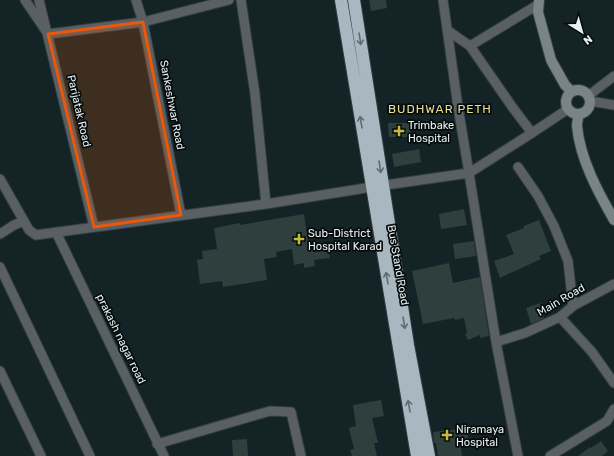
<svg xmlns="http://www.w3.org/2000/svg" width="614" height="456" font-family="Rubik,sans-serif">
<rect width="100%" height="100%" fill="#142326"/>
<path fill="#2f3f3d" d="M 369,0 L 386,0 L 387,8 L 371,11 Z
M 388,123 L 410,123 L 411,137 L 389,137 Z
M 419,149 L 421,162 L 394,167 L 392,154 Z
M 464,209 L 467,225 L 441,229 L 439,214 Z
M 304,214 L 309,249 L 314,248 L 314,252 L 329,249 L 330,258 L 314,260 L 315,266 L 304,268 L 304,263 L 294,265 L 292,249 L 276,252 L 277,257 L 264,259 L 267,280 L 223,287 L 222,281 L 200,284 L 197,260 L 203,259 L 202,251 L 217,249 L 214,228 L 240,223 L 240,225 Z
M 539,220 L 551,251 L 539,256 L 541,259 L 500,278 L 494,261 L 514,254 L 506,235 L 524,228 L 524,226 Z
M 474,241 L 476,256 L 455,259 L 453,244 Z
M 449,263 L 453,283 L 480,277 L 489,336 L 480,338 L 480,335 L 468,340 L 465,334 L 467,333 L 464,318 L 455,320 L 454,318 L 423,324 L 412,271 Z
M 540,303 L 544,318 L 531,324 L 526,308 Z
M 381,400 L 384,416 L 372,418 L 378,443 L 374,443 L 377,456 L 352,456 L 350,450 L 354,449 L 349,428 L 356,426 L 353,405 Z
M 467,428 L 468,440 L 460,441 L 462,456 L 438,456 L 436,443 L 434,443 L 433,432 Z
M 247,439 L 248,456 L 233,456 L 232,440 Z
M 601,441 L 608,451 L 602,456 L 578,456 L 590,447 L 591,448 Z"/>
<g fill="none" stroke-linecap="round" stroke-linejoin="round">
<defs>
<path id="street" d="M 25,0 L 48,34 L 143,22 L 229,0
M 39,0 L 94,227
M 136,0 L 143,22 L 181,215
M 241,0 L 255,94 L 266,204
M 443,0 L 458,107 L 469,173 L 496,342 L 518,456
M 447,30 L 470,46 L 513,108 L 532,133
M 470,46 L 539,4
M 588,96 L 614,76
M 590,101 L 614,105
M 518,167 L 538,196 L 554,226 L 568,261 L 573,306
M 0,179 L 29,230 L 36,235 L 266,204 L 372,187 L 469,173 L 532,133 L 568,109
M 56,232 L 164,456
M 0,234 L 14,225 L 24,221
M 0,267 L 90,456
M 560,317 L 592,352 L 614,383
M 496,342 L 525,333 L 560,317 L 573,306 L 614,284
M 0,371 L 41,456
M 157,444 L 270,411 L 291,412 L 301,456
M 550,456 L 607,421 L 614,409"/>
<path id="secondary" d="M 539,0 L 538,12 L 551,60 L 565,85 L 572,92
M566 102a12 12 0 1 1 24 0a12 12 0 1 1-24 0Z
M 579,114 C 578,118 577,122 577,126 C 580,159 598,192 614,220"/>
<path id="highway" d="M 341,0 L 417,456
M 354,0 L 408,345 L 429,456"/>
</defs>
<use href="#street" stroke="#324043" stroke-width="11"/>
<use href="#secondary" stroke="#324043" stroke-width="12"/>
<use href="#highway" stroke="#324043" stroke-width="14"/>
<use href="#street" stroke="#595f63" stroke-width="9"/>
<use href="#secondary" stroke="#798388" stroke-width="10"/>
<use href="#highway" stroke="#a9b8c0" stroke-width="12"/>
</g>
<defs><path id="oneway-shaft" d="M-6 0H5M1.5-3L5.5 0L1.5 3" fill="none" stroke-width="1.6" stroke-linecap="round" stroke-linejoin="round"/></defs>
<g stroke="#606a6f">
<use href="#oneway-shaft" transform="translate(360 39) rotate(81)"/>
<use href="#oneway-shaft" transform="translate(361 122) rotate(-100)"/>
<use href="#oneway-shaft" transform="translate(380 167) rotate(81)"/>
<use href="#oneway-shaft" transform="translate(387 278) rotate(-100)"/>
<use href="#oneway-shaft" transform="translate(404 323) rotate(81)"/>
<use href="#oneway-shaft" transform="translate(409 406) rotate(-100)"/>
</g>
<path fill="#e8590c" fill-opacity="0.2" stroke="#e8590c" stroke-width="3" stroke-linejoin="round" d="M 143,22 L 181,215 L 94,227 L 48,34 Z"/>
<g fill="#c5bc3d" stroke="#060b0c" stroke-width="1.5">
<path d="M397 125h4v4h4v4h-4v4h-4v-4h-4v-4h4z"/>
<path d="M297 233h4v4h4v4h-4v4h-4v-4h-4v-4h4z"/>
<path d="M445 429h4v4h4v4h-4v4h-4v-4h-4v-4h4z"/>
</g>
<g text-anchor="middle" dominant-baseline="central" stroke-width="3.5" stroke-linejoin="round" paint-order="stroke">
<g font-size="11" fill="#e7f0f2" stroke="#060b0c">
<text transform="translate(172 105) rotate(79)">Sankeshwar Road</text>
<text transform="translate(79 111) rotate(77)">Parijatak Road</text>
<text transform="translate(398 265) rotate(80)">Bus Stand Road</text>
<text transform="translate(561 300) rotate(-30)">Main Road</text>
<text transform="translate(121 339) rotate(64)">prakash nagar road</text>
</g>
<g font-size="11" fill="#e7f0f2" stroke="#060b0c" text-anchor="start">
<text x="408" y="125">Trimbake<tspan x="408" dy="13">Hospital</tspan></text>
<text x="308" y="233">Sub-District<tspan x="308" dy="13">Hospital Karad</tspan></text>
<text x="456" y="429">Niramaya<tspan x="456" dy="13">Hospital</tspan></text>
</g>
<g font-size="12" letter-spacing="1" fill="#e5e091" stroke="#060b0c">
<text x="440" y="109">BUDHWAR PETH</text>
</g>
</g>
<g transform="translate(582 32) rotate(143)" stroke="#060b0c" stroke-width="3" paint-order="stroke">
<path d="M0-3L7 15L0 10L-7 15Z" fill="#e7f0f2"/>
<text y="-6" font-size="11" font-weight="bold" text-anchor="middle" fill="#e7f0f2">N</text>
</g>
</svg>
